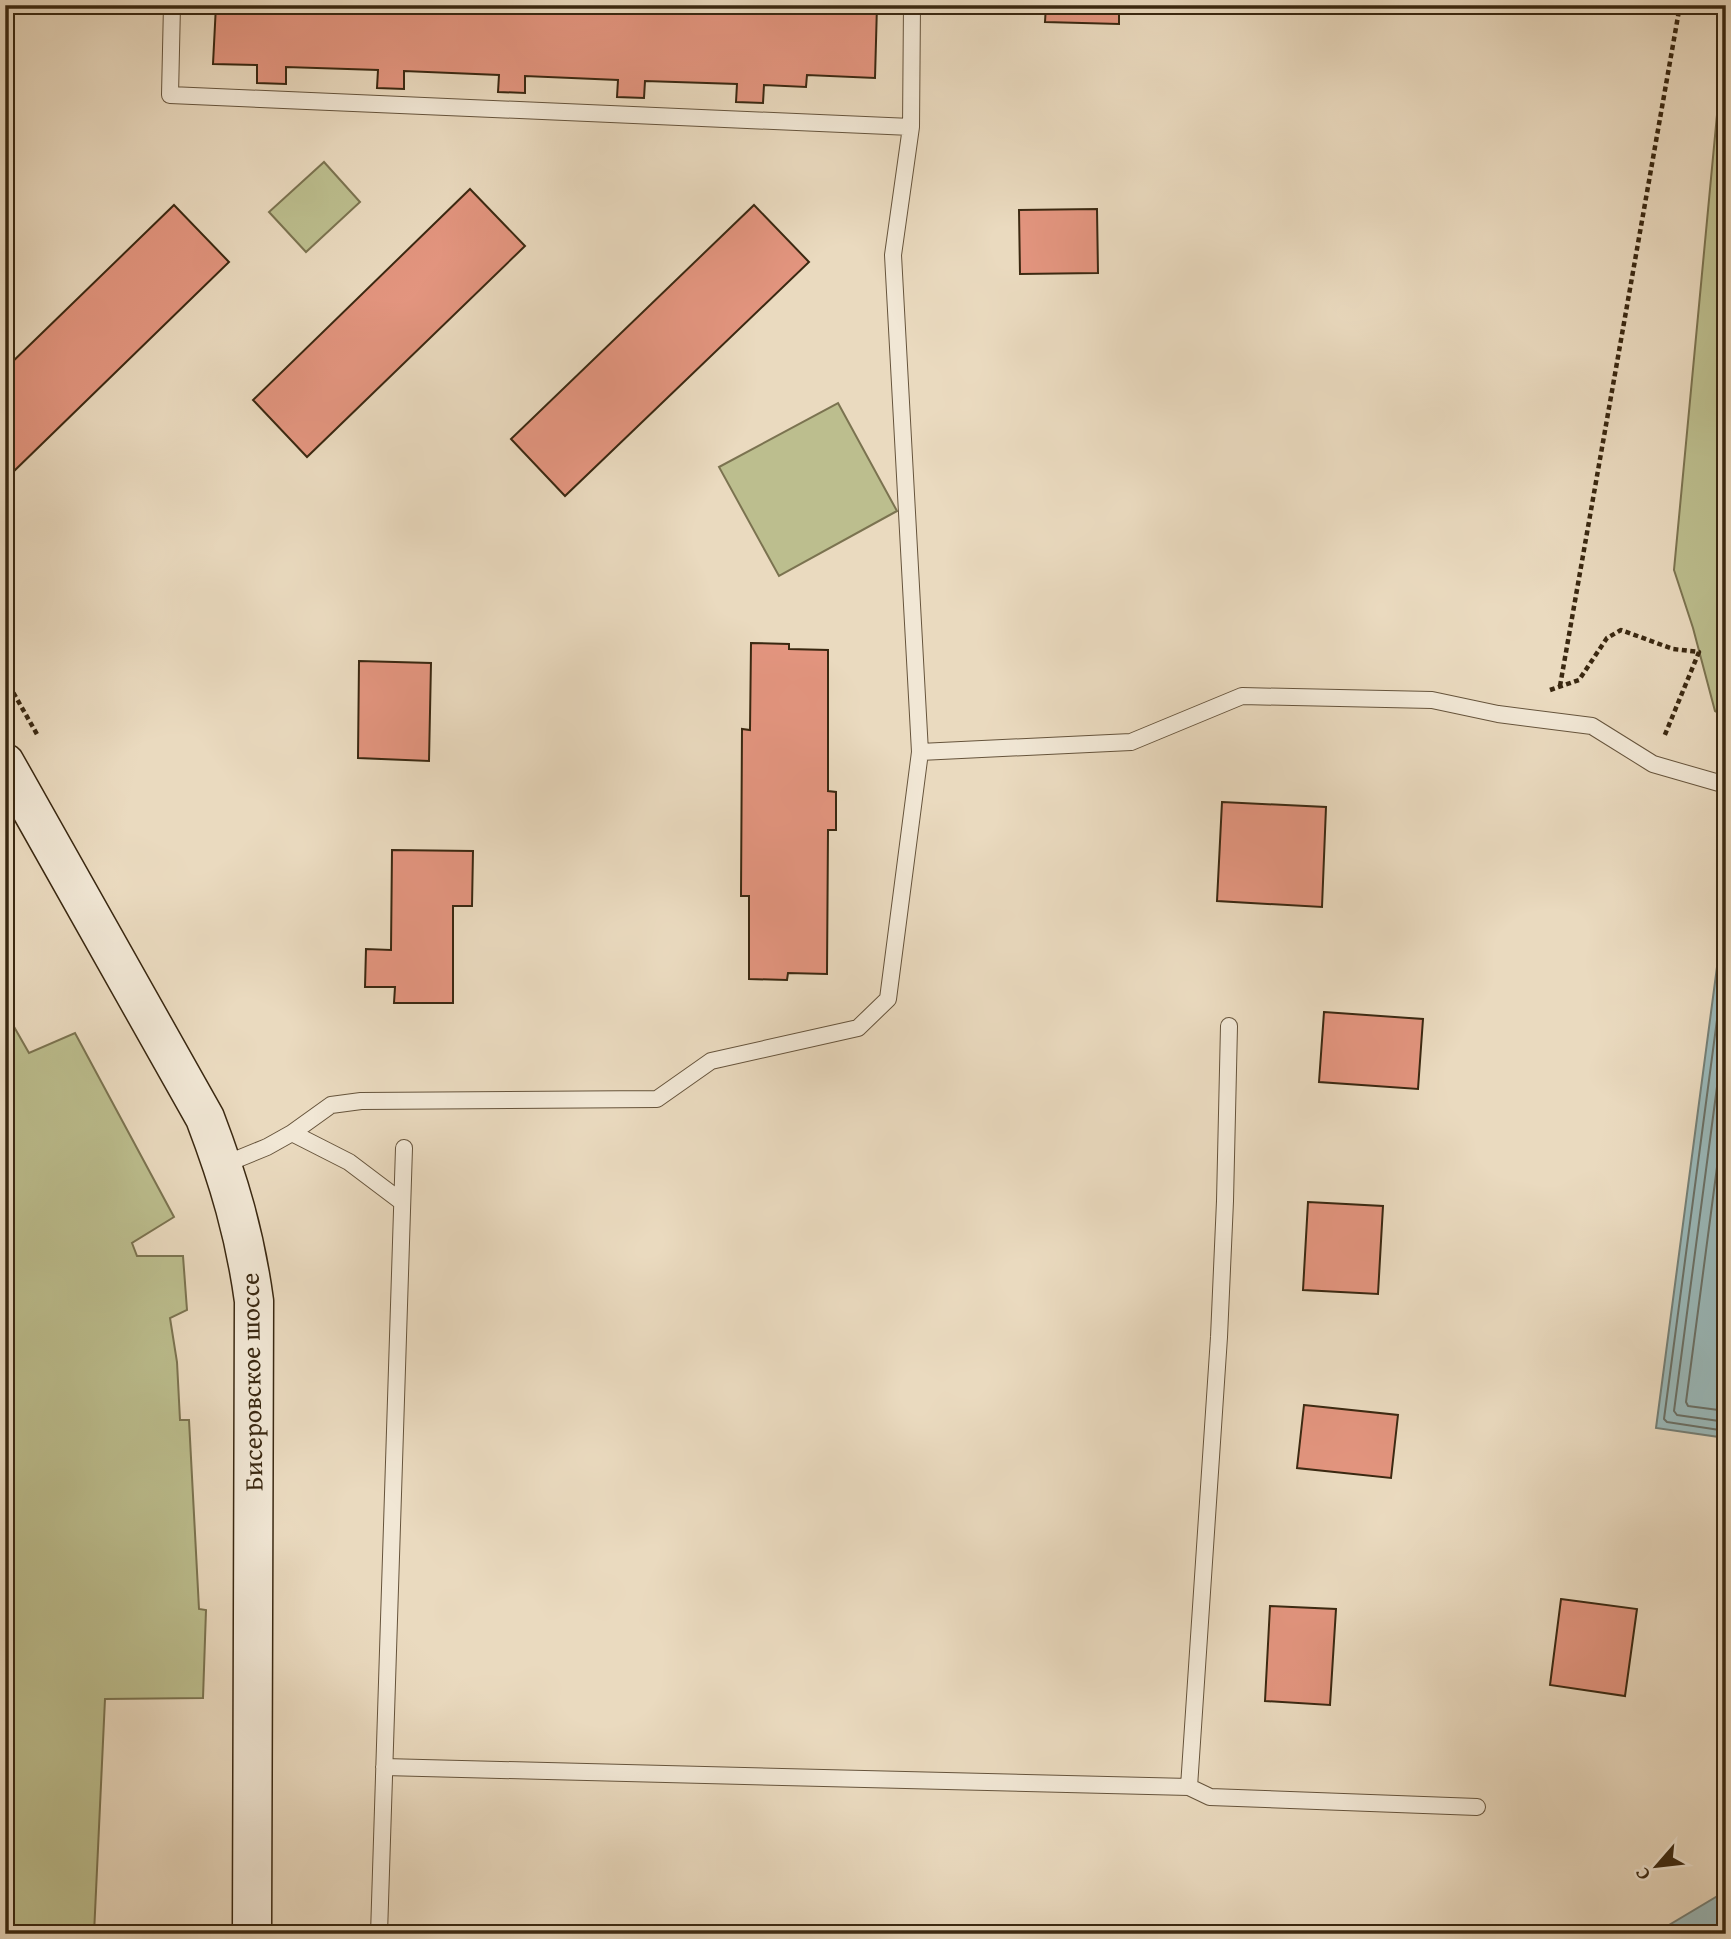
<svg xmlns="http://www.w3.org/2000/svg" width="1731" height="1939" font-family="'Gentium Book Plus',serif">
<rect width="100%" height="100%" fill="#eadabf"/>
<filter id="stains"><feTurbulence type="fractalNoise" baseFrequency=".00286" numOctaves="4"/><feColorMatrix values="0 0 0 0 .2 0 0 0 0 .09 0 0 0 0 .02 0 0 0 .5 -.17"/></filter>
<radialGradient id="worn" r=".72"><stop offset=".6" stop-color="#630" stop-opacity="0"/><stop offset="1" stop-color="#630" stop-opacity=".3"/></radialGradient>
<path fill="#bcbe8e" stroke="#7b7350" stroke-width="2" d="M 1726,54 L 1726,717 L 1715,711 L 1693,628 L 1674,570 L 1722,62 Z
M 324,162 L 360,202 L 306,252 L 269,212 Z
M 838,403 L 897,511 L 779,576 L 719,467 Z
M 5,1011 L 29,1053 L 75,1033 L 174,1217 L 132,1243 L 137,1256 L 183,1256 L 187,1310 L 170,1318 L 177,1362 L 180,1420 L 189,1420 L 199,1609 L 206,1610 L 203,1698 L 105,1699 L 94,1934 L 5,1934 Z"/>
<path fill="#9ab9ba" stroke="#747f76" stroke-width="2" d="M 1726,899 L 1726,1438 L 1656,1428 Z
M 1726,1891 L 1726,1934 L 1654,1934 Z"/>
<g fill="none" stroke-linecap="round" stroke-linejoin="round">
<path stroke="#6a7066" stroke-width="2" d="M 1726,952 L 1664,1419 L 1667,1422 L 1726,1431
M 1726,1019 L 1674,1411 L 1677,1415 L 1726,1422
M 1726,1099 L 1686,1402 L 1688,1406 L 1726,1411"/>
</g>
<path fill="#e3957f" stroke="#3a2811" stroke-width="2" d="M 23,5 L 64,5 L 64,7 L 24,9 Z
M 216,5 L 877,5 L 875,78 L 807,75 L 806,87 L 764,85 L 763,103 L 736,102 L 737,84 L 645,81 L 644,98 L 617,97 L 618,80 L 525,76 L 525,93 L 498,92 L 499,75 L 404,71 L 404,89 L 377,88 L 378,70 L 286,67 L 286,84 L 257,83 L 257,65 L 213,64 Z
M 1046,5 L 1119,5 L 1119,24 L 1045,22 Z
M 470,189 L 525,246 L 307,457 L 253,400 Z
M 174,205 L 229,262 L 12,473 L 5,466 L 5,369 Z
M 754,205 L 809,262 L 565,496 L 511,439 Z
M 1097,209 L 1098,273 L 1020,274 L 1019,210 Z
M 751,643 L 789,644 L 789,649 L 828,650 L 828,791 L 836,792 L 836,830 L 828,830 L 827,974 L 788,973 L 787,980 L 749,979 L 749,896 L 741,896 L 742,729 L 750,730 Z
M 359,661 L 431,663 L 429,761 L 358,758 Z
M 1222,802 L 1326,807 L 1322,907 L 1217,901 Z
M 392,850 L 473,851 L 472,906 L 453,906 L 453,1003 L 394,1003 L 395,987 L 365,987 L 366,949 L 391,950 Z
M 1324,1012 L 1423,1019 L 1418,1089 L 1319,1082 Z
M 1308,1202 L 1383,1206 L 1378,1294 L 1303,1290 Z
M 1304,1405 L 1398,1415 L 1391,1478 L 1297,1468 Z
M 1561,1599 L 1637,1609 L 1625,1696 L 1550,1685 Z
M 1270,1606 L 1336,1609 L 1330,1705 L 1265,1701 Z"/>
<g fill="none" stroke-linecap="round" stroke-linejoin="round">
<defs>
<path id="service" d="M 172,5 L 170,95 L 911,127
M 920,752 L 1131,742 L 1242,696 L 1432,700 L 1498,714 L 1592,726 L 1653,764 L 1726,785
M 292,1133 L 349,1162 L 402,1202
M 223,1165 L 267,1147 L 292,1133 L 331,1105 L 361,1101 L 657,1099 L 711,1061 L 858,1028 L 888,999 L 920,752 L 893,255 L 911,127 L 912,5
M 384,1767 L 1189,1787 L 1210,1797 L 1477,1807
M 1189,1787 L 1219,1337 L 1225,1201 L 1229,1026
M 379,1934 L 404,1148"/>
<path id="secondary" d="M 5,763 L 205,1118 C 229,1181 245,1235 254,1301 L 252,1934"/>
</defs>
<use href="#service" stroke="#66543c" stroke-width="18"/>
<use href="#secondary" stroke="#3a2811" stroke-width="41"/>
<path stroke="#3a2811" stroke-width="4.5" stroke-dasharray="5 3.5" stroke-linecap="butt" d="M 5,678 L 38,736
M 1560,686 L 1680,5
M 1550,690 L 1579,680 L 1607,638 L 1621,630 L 1673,649 L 1699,652 L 1664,737"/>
<use href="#service" stroke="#f1e7d5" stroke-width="16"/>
<use href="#secondary" stroke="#f1e7d5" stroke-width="38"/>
</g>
<g text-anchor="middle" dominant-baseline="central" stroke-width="5" stroke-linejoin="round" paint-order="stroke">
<g font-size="26" fill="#3a2811" stroke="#f1e7d5">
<text transform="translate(251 1382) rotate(-91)">Бисеровское шоссе</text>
</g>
</g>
<rect width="1731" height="1939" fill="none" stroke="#eadabf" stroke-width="28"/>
<rect x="7" y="7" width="1717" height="1925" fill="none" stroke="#3a2811" stroke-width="3.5"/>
<rect x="14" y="14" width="1703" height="1911" fill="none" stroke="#3a2811" stroke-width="2"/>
<g transform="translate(1657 1866) rotate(242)" stroke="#f1e7d5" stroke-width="5" paint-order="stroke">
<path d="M0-5L12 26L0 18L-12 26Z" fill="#3a2811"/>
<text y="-10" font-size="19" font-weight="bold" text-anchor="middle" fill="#3a2811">С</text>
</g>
<rect width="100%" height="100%" filter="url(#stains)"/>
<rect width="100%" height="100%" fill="url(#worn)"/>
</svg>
